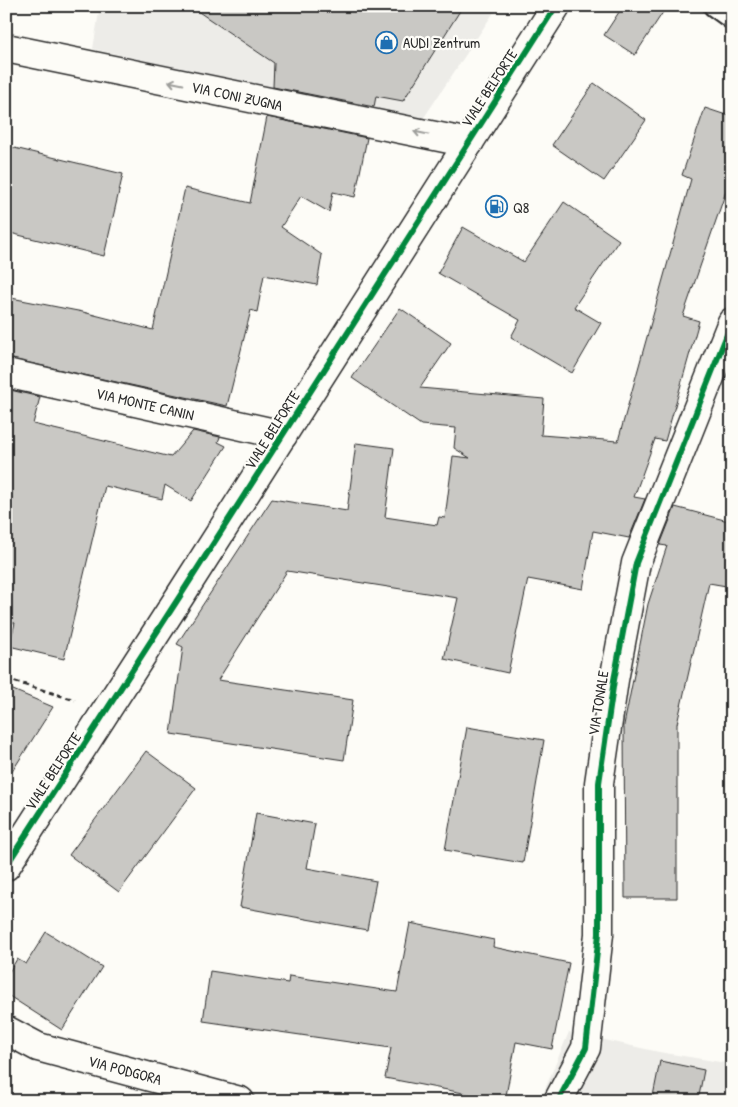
<svg xmlns="http://www.w3.org/2000/svg" width="738" height="1107" font-family="'Patrick Hand',sans-serif">
<rect width="100%" height="100%" fill="#fdfcf7"/>
<filter id="ink" filterUnits="userSpaceOnUse"><feTurbulence type="fractalNoise" baseFrequency=".02" numOctaves="2"/><feDisplacementMap in="SourceGraphic" scale="10" xChannelSelector="R" yChannelSelector="G"/><feConvolveMatrix kernelMatrix="1 2 1 2 8 2 1 2 1" color-interpolation-filters="sRGB"/></filter>
<g filter="url(#ink)">
<path fill="#edece8" d="M 100,6 L 498,6 L 421,122 L 93,49 Z
M 569,1032 L 659,1052 L 732,1064 L 732,1101 L 540,1101 Z"/>
<path fill="#c9c8c4" stroke="#2b2b2b" d="M 190,6 L 463,6 L 403,101 L 376,96 L 374,107 L 273,87 L 274,63 Z
M 623,6 L 667,6 L 635,55 L 604,35 Z
M 594,83 L 646,120 L 604,181 L 552,145 Z
M 705,108 L 732,117 L 732,174 L 683,316 L 699,321 L 665,441 L 655,439 L 634,497 L 645,499 L 629,538 L 593,531 L 583,589 L 528,579 L 508,673 L 444,659 L 458,598 L 287,571 L 218,680 L 353,700 L 344,760 L 171,734 L 183,647 L 177,644 L 272,499 L 347,511 L 356,443 L 394,448 L 385,517 L 437,525 L 439,517 L 445,518 L 453,456 L 470,458 L 454,448 L 456,428 L 421,425 L 352,378 L 400,308 L 451,343 L 420,388 L 544,399 L 541,435 L 618,441 L 691,179 L 682,175 Z
M 267,117 L 367,138 L 355,197 L 333,192 L 329,212 L 301,196 L 281,227 L 322,255 L 317,285 L 264,275 L 257,312 L 251,310 L 227,406 L 6,358 L 6,297 L 83,312 L 153,330 L 185,188 L 250,203 Z
M 6,146 L 123,174 L 104,256 L 6,232 Z
M 564,202 L 619,240 L 574,307 L 601,323 L 572,373 L 511,337 L 520,320 L 438,273 L 463,227 L 524,262 Z
M 6,389 L 40,397 L 33,424 L 171,457 L 193,431 L 220,437 L 218,442 L 226,446 L 191,501 L 165,485 L 162,499 L 105,486 L 64,659 L 9,646 L 15,623 L 6,622 Z
M 675,507 L 732,522 L 732,587 L 709,583 L 677,724 L 677,898 L 625,898 L 624,725 L 648,604 L 667,546 L 660,545 Z
M 6,687 L 53,707 L 6,781 Z
M 467,727 L 544,740 L 523,863 L 445,850 Z
M 146,751 L 196,788 L 119,892 L 69,855 Z
M 256,813 L 315,824 L 307,868 L 376,881 L 367,930 L 240,907 Z
M 410,923 L 494,940 L 493,947 L 569,963 L 552,1049 L 516,1042 L 505,1101 L 385,1078 L 391,1048 L 203,1021 L 210,971 L 288,983 L 289,976 L 397,992 Z
M 46,932 L 102,967 L 62,1030 L 6,994 L 6,977 L 17,959 L 26,964 Z
M 660,1061 L 704,1070 L 698,1101 L 652,1101 Z"/>
<g fill="none" stroke-linecap="round" stroke-linejoin="round">
<defs>
<path id="service" d="M 714,6 L 732,19"/>
<path id="minor" d="M 6,48 L 469,143
M 6,373 L 283,435
M 6,1030 L 38,1047 L 240,1101
M 558,1101 L 586,1048 L 599,934 L 599,783 L 614,680 L 636,563 L 732,322"/>
<path id="secondary" d="M 6,866 L 180,596 L 556,6"/>
</defs>
<use href="#service" stroke="#2b2b2b" stroke-width="24"/>
<use href="#minor" stroke="#2b2b2b" stroke-width="31"/>
<use href="#secondary" stroke="#2b2b2b" stroke-width="31"/>
<path stroke="#2b2b2b" stroke-width="3" stroke-dasharray="5 4" stroke-linecap="butt" d="M 6,679 L 75,700"/>
<use href="#service" stroke="#fdfcf7" stroke-width="20"/>
<use href="#minor" stroke="#fdfcf7" stroke-width="28"/>
<use href="#secondary" stroke="#fdfcf7" stroke-width="28"/>
<defs>
<path id="cycleway" d="M 6,866 L 180,596 L 556,6
M 558,1101 L 586,1048 L 599,934 L 599,783 L 614,680 L 636,563 L 732,322"/>
</defs>
<use href="#cycleway" stroke="#fdfcf7" stroke-width="9"/>
<use href="#cycleway" stroke="#00873e" stroke-width="6"/>
</g>
<defs><path id="oneway-shaft" d="M-6 0H5M1.5-3L5.5 0L1.5 3" fill="none" stroke-width="1.6" stroke-linecap="round" stroke-linejoin="round" transform="scale(1.25)"/></defs>
<g stroke="#9e9e9b">
<use href="#oneway-shaft" transform="translate(176 83) rotate(-168)"/>
<use href="#oneway-shaft" transform="translate(421 133) rotate(-168)"/>
</g>
</g>
<defs>
<symbol id="shop-ring" viewBox="-11 -11 22 22"><circle r="9.5" fill="#fdfcf7" stroke="#1f6fb2" stroke-width="1.5"/><path d="M-5-2.5h2.3a2.7 3.5 0 0 1 5.4 0H5L5.5 6h-11ZM-1.5-2.5h3a1.5 2.3 0 0 0-3 0Z" fill="#1f6fb2"/></symbol>
<symbol id="fuel-ring" viewBox="-11 -11 22 22"><circle r="9.5" fill="#fdfcf7" stroke="#1f6fb2" stroke-width="1.5"/><path d="M-5.5-6h7V0h2V4h1.3V-2.5L3-4.5l.8-.8L6-3V5H2.5V1h-1V6h-7ZM-4.2-4.7v3.2H.2V-4.7Z" fill="#1f6fb2"/></symbol>
</defs>
<g fill-rule="evenodd">
<use href="#shop-ring" x="374" y="30" width="25" height="25"/>
<use href="#fuel-ring" x="484" y="194" width="25" height="25"/>
</g>
<g text-anchor="middle" dominant-baseline="central" stroke-width="4.5" stroke-linejoin="round" paint-order="stroke">
<g font-size="15" fill="#2b2b2b" stroke="#fdfcf7" text-anchor="start">
<text x="403" y="42">AUDI Zentrum</text>
<text x="513" y="207">Q8</text>
</g>
<g font-size="15" fill="#2b2b2b" stroke="#fdfcf7">
<text transform="translate(489 88) rotate(-57)">VIALE BELFORTE</text>
<text transform="translate(237 96) rotate(12)">VIA CONI ZUGNA</text>
<text transform="translate(145 404) rotate(13)">VIA MONTE CANIN</text>
<text transform="translate(272 430) rotate(-58)">VIALE BELFORTE</text>
<text transform="translate(598 703) rotate(-81)">VIA TONALE</text>
<text transform="translate(53 771) rotate(-57)">VIALE BELFORTE</text>
<text transform="translate(125 1070) rotate(15)">VIA PODGORA</text>
</g>
</g>
<rect width="738" height="1107" fill="none" stroke="#fdfcf7" stroke-width="25"/>
<rect x="12" y="12" width="713" height="1082" fill="none" stroke="#2b2b2b" stroke-width="2" filter="url(#ink)"/>
</svg>
